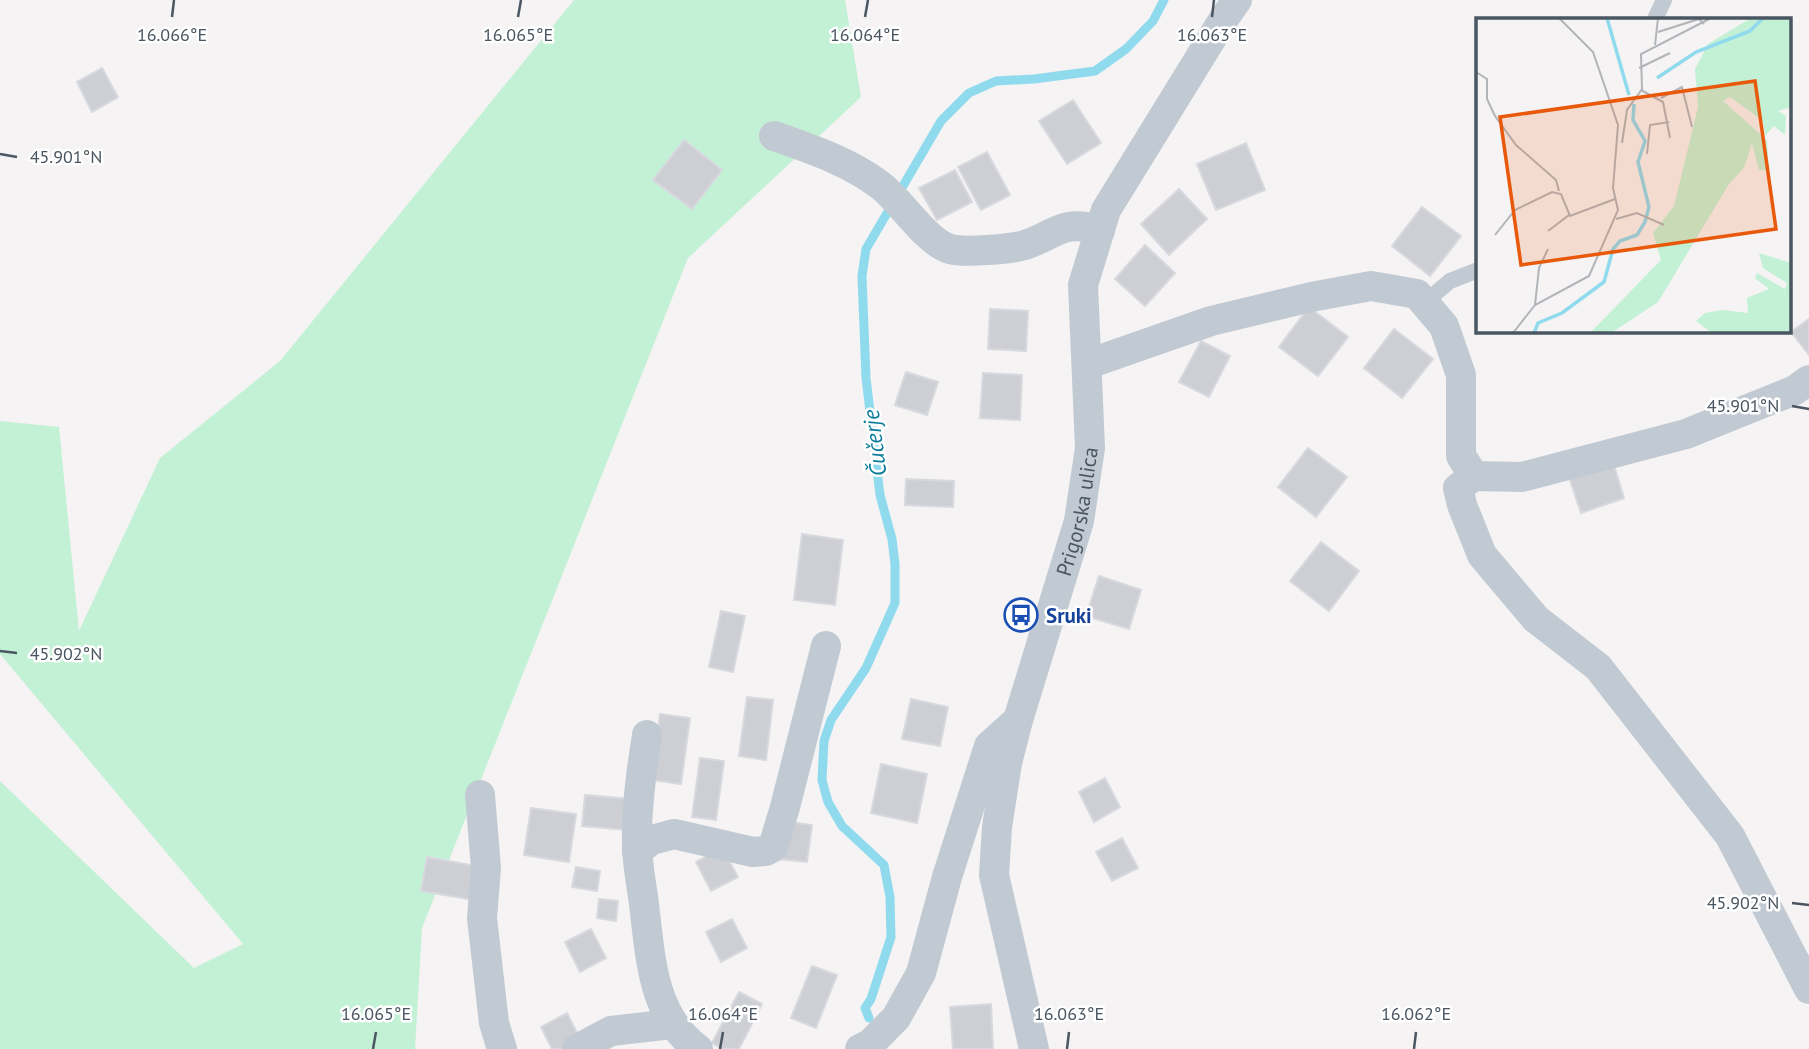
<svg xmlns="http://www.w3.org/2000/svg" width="1809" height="1049" font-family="'PT Sans',sans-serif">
<rect width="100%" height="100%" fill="#f5f3f3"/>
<path fill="#c3f1d5" d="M 574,0 L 845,0 L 861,97 L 688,258 L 422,928 L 415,1049 L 0,1049 L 0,781 L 194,968 L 243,944 L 0,654 L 0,421 L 59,427 L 79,631 L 160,458 L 280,361 Z"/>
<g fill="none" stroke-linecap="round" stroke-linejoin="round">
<path stroke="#90daee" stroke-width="9" d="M 869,1018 L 865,1008 L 871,999 L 891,937 L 890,897 L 884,865 L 842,826 L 828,802 L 822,780 L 824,741 L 831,720 L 866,668 L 895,603 L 895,564 L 892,539 L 880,495 L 866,378 L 862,276 L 866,249 L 941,121 L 969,93 L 996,81 L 1034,79 L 1095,71 L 1126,49 L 1153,21 L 1164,0"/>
</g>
<path fill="#cdcfd5" stroke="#d7d9de" stroke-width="2" d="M 102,68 L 118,97 L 92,112 L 77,82 Z
M 1073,100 L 1101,143 L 1067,164 L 1039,121 Z
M 684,140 L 722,170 L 692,209 L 653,180 Z
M 1246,143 L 1265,190 L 1216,210 L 1197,164 Z
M 987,152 L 1010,195 L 981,210 L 958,167 Z
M 955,170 L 972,202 L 937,220 L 919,188 Z
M 1179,189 L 1207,219 L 1169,255 L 1141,224 Z
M 1422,207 L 1461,236 L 1430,276 L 1392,246 Z
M 1145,245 L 1175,273 L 1145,306 L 1115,279 Z
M 1309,307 L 1348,337 L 1318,376 L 1279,347 Z
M 990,309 L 1028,311 L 1026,351 L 988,349 Z
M 1809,319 L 1809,355 L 1791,332 Z
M 1394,329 L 1433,359 L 1402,398 L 1364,368 Z
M 1201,341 L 1230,356 L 1209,397 L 1179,382 Z
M 906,372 L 938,382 L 927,415 L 895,405 Z
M 983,373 L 1022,375 L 1020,420 L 980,418 Z
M 1308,448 L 1347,477 L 1316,517 L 1278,487 Z
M 1613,462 L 1624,498 L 1581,513 L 1569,477 Z
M 906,479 L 954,481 L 953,507 L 905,505 Z
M 802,534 L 843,540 L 835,605 L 794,600 Z
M 1321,542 L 1359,571 L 1329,611 L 1290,581 Z
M 1099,576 L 1141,590 L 1129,629 L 1086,616 Z
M 721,611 L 745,616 L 733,672 L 709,667 Z
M 747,697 L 773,700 L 766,760 L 739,756 Z
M 911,699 L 948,707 L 940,746 L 902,739 Z
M 660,714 L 690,718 L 681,784 L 652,780 Z
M 700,758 L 724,761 L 716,820 L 692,817 Z
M 881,764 L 927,774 L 917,823 L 871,813 Z
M 1105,778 L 1120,807 L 1094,822 L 1079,792 Z
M 585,795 L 630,799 L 627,830 L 582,826 Z
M 531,808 L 576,814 L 569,862 L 524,855 Z
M 784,821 L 812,825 L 807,862 L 779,859 Z
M 1122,838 L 1138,868 L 1112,881 L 1096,852 Z
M 722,848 L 738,877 L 711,891 L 696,862 Z
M 427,857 L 481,867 L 474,900 L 421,891 Z
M 576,867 L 600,871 L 597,891 L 572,887 Z
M 599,899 L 618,901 L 616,921 L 597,918 Z
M 732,919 L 747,948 L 721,962 L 706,932 Z
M 591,929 L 606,958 L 580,972 L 565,942 Z
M 812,966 L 837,975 L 816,1028 L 791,1018 Z
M 739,992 L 762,1004 L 739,1049 L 723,1049 L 712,1043 Z
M 991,1004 L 993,1049 L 953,1049 L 950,1007 Z
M 567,1013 L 582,1043 L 570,1049 L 552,1049 L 541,1027 Z"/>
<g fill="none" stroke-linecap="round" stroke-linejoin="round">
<path stroke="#c1cad2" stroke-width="16" d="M 1655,19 L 1664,0
M 1424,303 L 1450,281 L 1478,270"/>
<g stroke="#c1cad2" stroke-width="30">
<path d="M 774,136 C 811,149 848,161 880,185 C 902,202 926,242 950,249 C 963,253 1012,249 1025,245 C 1057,234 1062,219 1100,230"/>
<path d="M 1088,364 L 1211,321 L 1311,297 L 1371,286 L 1417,294 L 1444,326 L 1461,375 L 1461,456 L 1474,476 L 1522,477 L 1686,434 L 1795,390 L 1809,380"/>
<path d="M 1474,476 L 1458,488 L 1462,505 L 1482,555 L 1536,619 L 1598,667 L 1730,836 L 1809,989"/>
<path d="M 647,735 C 641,773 636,810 637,848 C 638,870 643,892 645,913 C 651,963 654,1017 698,1049"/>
<path d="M 480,795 L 486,868 L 482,918 L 494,1023 L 502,1049"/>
<path d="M 637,851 L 652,840 L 674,834 L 753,852 L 766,851 L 773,847 L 785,807 L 826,646"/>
<path d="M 577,1049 L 611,1031 L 672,1024"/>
<path d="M 860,1049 L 870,1044 L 896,1018 L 921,973 L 947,877 L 989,746 L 1018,720"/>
<path id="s1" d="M 1034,1049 L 994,875 L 997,827 L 1007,763 L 1018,720 L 1079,521 L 1090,448 L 1083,285 L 1106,210 L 1223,20 L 1237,0"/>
</g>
</g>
<path fill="none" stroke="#4a5661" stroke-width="2.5" d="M 172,17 L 174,0M 518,17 L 521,0M 865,17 L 868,0M 1212,17 L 1214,0M 0,154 L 17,157M 1792,406 L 1809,409M 0,651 L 17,653M 1792,903 L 1809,905M 373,1049 L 376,1032M 720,1049 L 723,1032M 1067,1049 L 1069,1032M 1414,1049 L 1416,1032"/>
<defs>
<symbol id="bus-ring" viewBox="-11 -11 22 22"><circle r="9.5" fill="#fff" stroke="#1a4fb4" stroke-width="1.5"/><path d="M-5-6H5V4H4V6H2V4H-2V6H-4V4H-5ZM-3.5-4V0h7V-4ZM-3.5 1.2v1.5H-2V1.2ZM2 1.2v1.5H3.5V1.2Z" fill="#1a4fb4"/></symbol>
</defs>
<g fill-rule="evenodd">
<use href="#bus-ring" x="1002" y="596" width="38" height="38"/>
</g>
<g text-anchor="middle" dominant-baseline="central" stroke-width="5" stroke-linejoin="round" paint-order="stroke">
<g font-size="21" fill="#4a5661" stroke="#fff">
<text stroke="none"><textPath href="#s1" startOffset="553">Prigorska ulica</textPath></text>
</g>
<g font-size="21" font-weight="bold" fill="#164399" stroke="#fff" text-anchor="start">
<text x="1046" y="615">Sruki</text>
</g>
<g font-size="23" font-style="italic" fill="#0c7c9b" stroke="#fff">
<text transform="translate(874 443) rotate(-97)">Čučerje</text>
</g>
</g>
<g transform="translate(1476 18)">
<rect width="315" height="315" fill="#f5f3f3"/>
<path d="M 275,0 L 315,0 L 315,89 L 302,93 L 310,98 L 309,117 L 298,108 L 289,118 L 287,103 L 254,79 L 247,83 L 291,122 L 293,152 L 283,152 L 276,125 L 268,150 L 253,166 L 182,284 L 135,315 L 114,315 L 185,242 L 177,215 L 198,188 L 222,89 L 219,51 L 232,26 ZM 283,235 L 315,245 L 315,315 L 236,315 L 220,303 L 229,295 L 246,292 L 272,295 L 271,280 L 293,271 L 279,260 L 281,255 L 309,271 L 311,265 L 287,250 Z" fill="#c3f1d5"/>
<path fill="none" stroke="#90daee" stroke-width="3.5" d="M 131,0 L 153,77M 181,60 L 220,34 L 274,13 L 287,0M 58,315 L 62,305 L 86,295 L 128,264 L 137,231 L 144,223 L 161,217 L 169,204 L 173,189 L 162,144 L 169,123 L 157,102 L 158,86"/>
<path fill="none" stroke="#b1b4b9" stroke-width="2" d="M 182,14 L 223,1 L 228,6M 179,27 L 182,0M 163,50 L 194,35M 0,54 L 11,61 L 11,81 L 19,98 L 40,127 L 80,162 L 83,173M 165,72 L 187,84 L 194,120M 185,80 L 206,69 L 216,109M 146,125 L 151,92 L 166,71 L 165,36 L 235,0M 171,136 L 174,107 L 193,104M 140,201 L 161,195 L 188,207M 72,213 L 93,197M 19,217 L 39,192 L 76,174 L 85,176 L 94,198 L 139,181M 59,287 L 63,250 L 72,231M 37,315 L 59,287 L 113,258 L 142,192 L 137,170 L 142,107 L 117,34 L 83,0"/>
<path fill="#e8590c" fill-opacity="0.15" stroke="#e8590c" stroke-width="3.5" d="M 279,63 L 300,211 L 45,247 L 24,99 Z"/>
<rect width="315" height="315" fill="none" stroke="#4a5661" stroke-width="3.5"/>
</g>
<g font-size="18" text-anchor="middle" fill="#4a5661" stroke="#fff" stroke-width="5" stroke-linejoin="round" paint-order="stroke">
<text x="172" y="41">16.066°E</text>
<text x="518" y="41">16.065°E</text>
<text x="865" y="41">16.064°E</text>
<text x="1212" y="41">16.063°E</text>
<text x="66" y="163">45.901°N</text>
<text x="1743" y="412">45.901°N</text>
<text x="66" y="660">45.902°N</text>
<text x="1743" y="909">45.902°N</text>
<text x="376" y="1020">16.065°E</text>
<text x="723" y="1020">16.064°E</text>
<text x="1069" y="1020">16.063°E</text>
<text x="1416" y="1020">16.062°E</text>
</g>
</svg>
